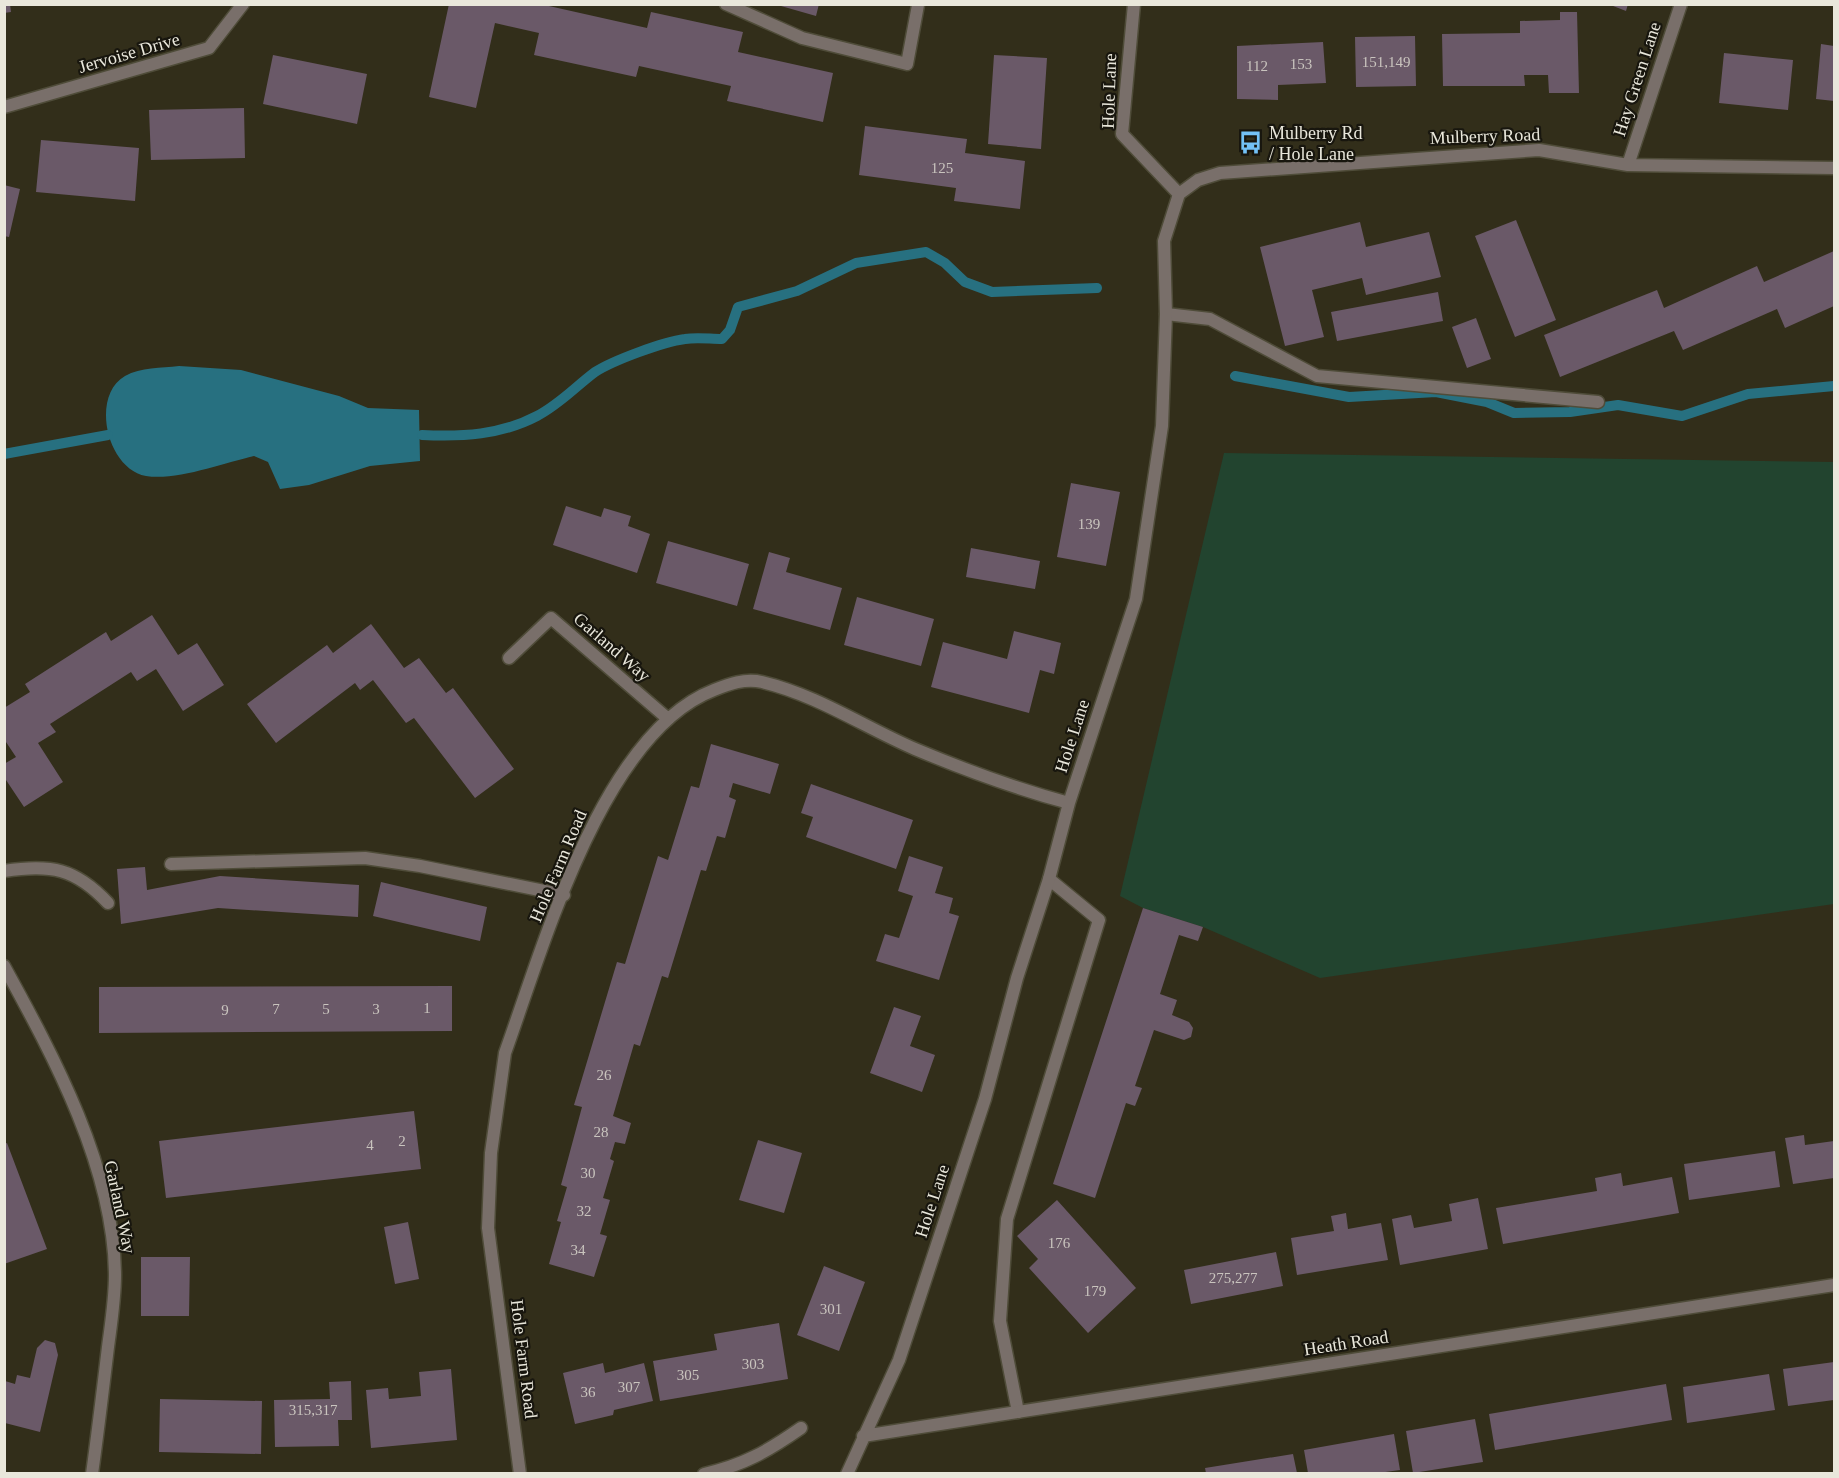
<svg xmlns="http://www.w3.org/2000/svg" width="1839" height="1478" font-family="'Times New Roman',serif">
<rect width="100%" height="100%" fill="#322e1a"/>
<path fill="#22442f" d="M 1224,453 L 1834,462 L 1834,904 L 1320,978 L 1203,927 L 1143,908 L 1120,896 Z"/>
<path fill="#277080" d="M 179,366 L 241,370 L 339,396 L 368,408 L 419,410 L 420,461 L 370,466 L 309,485 L 280,489 L 268,462 L 254,456 C 224,463 176,481 146,476 C 107,469 90,396 125,376 C 141,367 161,368 179,366 Z"/>
<g fill="none" stroke-linecap="round" stroke-linejoin="round">
<path stroke="#277080" stroke-width="10" d="M 1235,376 L 1349,397 L 1436,392 L 1487,402 L 1514,413 L 1570,412 L 1618,405 L 1682,416 L 1748,394 L 1834,386
M 422,435 C 462,437 501,435 537,416 C 560,404 575,387 595,372 C 614,360 663,342 685,339 C 697,337 710,339 722,339 L 730,330 L 738,307 L 797,291 L 856,263 L 926,252 L 945,263 L 965,282 L 992,292 L 1097,288
M 4,454 L 108,435"/>
</g>
<path fill="#6a5968" d="M 4,4 L 10,4 L 11,12 L 4,13 Z
M 449,4 L 540,4 L 647,28 L 651,12 L 743,32 L 738,52 L 833,73 L 823,122 L 727,101 L 731,86 L 639,66 L 636,77 L 534,55 L 539,33 L 495,23 L 476,108 L 429,97 Z
M 774,4 L 819,4 L 816,16 Z
M 1608,4 L 1628,4 L 1626,11 Z
M 1560,12 L 1577,12 L 1579,93 L 1549,93 L 1548,75 L 1524,75 L 1525,86 L 1443,86 L 1442,34 L 1520,33 L 1520,21 L 1560,20 Z
M 1415,36 L 1416,86 L 1356,87 L 1355,37 Z
M 1323,42 L 1326,83 L 1278,85 L 1278,100 L 1237,99 L 1237,46 Z
M 1821,44 L 1834,46 L 1834,101 L 1816,99 Z
M 1724,53 L 1793,60 L 1788,110 L 1719,103 Z
M 273,55 L 367,74 L 357,124 L 263,104 Z
M 994,55 L 1047,58 L 1041,149 L 988,144 Z
M 244,108 L 245,158 L 151,160 L 149,110 Z
M 865,126 L 967,139 L 965,153 L 1025,161 L 1020,209 L 954,201 L 956,188 L 859,175 Z
M 41,140 L 139,148 L 135,201 L 36,192 Z
M 4,185 L 20,189 L 9,237 L 4,236 Z
M 1516,220 L 1556,320 L 1515,337 L 1475,236 Z
M 1360,222 L 1366,247 L 1429,232 L 1441,277 L 1366,295 L 1362,278 L 1312,290 L 1324,337 L 1285,346 L 1260,247 Z
M 1834,251 L 1834,306 L 1785,328 L 1777,309 L 1683,350 L 1674,331 L 1560,377 L 1544,335 L 1657,290 L 1664,308 L 1757,266 L 1764,282 Z
M 1438,292 L 1443,321 L 1337,341 L 1331,312 Z
M 1476,318 L 1491,359 L 1467,368 L 1452,327 Z
M 1071,483 L 1120,492 L 1106,566 L 1057,557 Z
M 566,506 L 601,517 L 604,508 L 631,516 L 628,526 L 650,534 L 637,573 L 553,545 Z
M 668,541 L 749,564 L 737,606 L 656,583 Z
M 971,548 L 1040,561 L 1035,589 L 966,577 Z
M 769,552 L 790,558 L 786,572 L 842,588 L 830,630 L 753,609 Z
M 857,597 L 934,619 L 921,666 L 844,645 Z
M 152,615 L 178,655 L 197,643 L 224,685 L 183,711 L 156,669 L 137,681 L 131,672 L 50,724 L 56,732 L 38,743 L 63,782 L 24,807 L 4,777 L 4,764 L 16,757 L 4,739 L 4,708 L 30,692 L 25,684 L 106,632 L 111,641 Z
M 371,624 L 404,668 L 419,658 L 446,693 L 453,688 L 514,769 L 475,798 L 414,718 L 406,723 L 373,680 L 360,690 L 355,683 L 276,743 L 247,704 L 327,645 L 333,653 Z
M 1014,631 L 1061,643 L 1054,674 L 1040,670 L 1029,713 L 931,687 L 943,642 L 1007,659 Z
M 711,744 L 779,764 L 770,794 L 733,783 L 729,797 L 736,800 L 725,838 L 717,836 L 706,871 L 701,870 L 668,978 L 662,976 L 640,1046 L 634,1044 L 613,1116 L 631,1123 L 625,1144 L 615,1142 L 610,1159 L 614,1161 L 603,1198 L 610,1200 L 600,1234 L 607,1236 L 594,1277 L 549,1264 L 561,1222 L 557,1221 L 567,1187 L 561,1185 L 582,1107 L 574,1105 L 617,962 L 625,964 L 658,856 L 668,860 L 691,786 L 699,788 Z
M 811,784 L 913,820 L 896,869 L 806,837 L 813,817 L 801,813 Z
M 909,856 L 943,867 L 935,893 L 953,898 L 949,913 L 959,916 L 939,980 L 876,961 L 885,934 L 899,938 L 913,896 L 898,891 Z
M 145,867 L 147,890 L 220,876 L 359,885 L 358,917 L 218,908 L 121,924 L 117,869 Z
M 381,882 L 487,907 L 480,941 L 373,916 Z
M 1143,908 L 1203,927 L 1198,941 L 1179,935 L 1160,994 L 1177,1000 L 1172,1015 L 1189,1022 L 1193,1028 L 1191,1037 L 1184,1040 L 1154,1030 L 1135,1086 L 1142,1088 L 1135,1106 L 1126,1103 L 1095,1198 L 1053,1184 Z
M 452,986 L 452,1031 L 99,1033 L 99,987 Z
M 894,1007 L 921,1016 L 910,1046 L 935,1055 L 922,1092 L 870,1073 Z
M 414,1111 L 421,1169 L 166,1198 L 159,1141 Z
M 1804,1135 L 1805,1145 L 1834,1141 L 1834,1178 L 1793,1184 L 1785,1138 Z
M 758,1140 L 802,1153 L 784,1213 L 739,1200 Z
M 7,1143 L 47,1249 L 4,1264 L 4,1144 Z
M 1775,1151 L 1780,1187 L 1689,1200 L 1684,1164 Z
M 1621,1173 L 1623,1186 L 1672,1177 L 1679,1213 L 1503,1244 L 1496,1208 L 1597,1191 L 1595,1178 Z
M 1478,1198 L 1488,1249 L 1400,1265 L 1392,1219 L 1411,1215 L 1414,1228 L 1452,1221 L 1449,1204 Z
M 1057,1200 L 1136,1288 L 1088,1333 L 1029,1268 L 1038,1259 L 1017,1236 Z
M 1346,1213 L 1348,1229 L 1381,1223 L 1388,1260 L 1297,1275 L 1291,1238 L 1334,1231 L 1331,1216 Z
M 408,1222 L 419,1279 L 395,1284 L 384,1227 Z
M 1276,1252 L 1283,1286 L 1191,1304 L 1184,1270 Z
M 141,1257 L 190,1257 L 189,1316 L 141,1316 Z
M 824,1266 L 865,1282 L 839,1351 L 797,1335 Z
M 779,1323 L 788,1379 L 660,1401 L 653,1361 L 717,1350 L 714,1334 Z
M 45,1340 L 55,1343 L 58,1355 L 40,1432 L 5,1423 L 5,1381 L 15,1384 L 17,1375 L 30,1378 L 37,1348 Z
M 1834,1362 L 1834,1400 L 1788,1406 L 1783,1369 Z
M 603,1363 L 605,1373 L 644,1363 L 653,1401 L 614,1410 L 613,1415 L 575,1424 L 563,1373 Z
M 451,1369 L 457,1440 L 371,1448 L 366,1390 L 388,1388 L 389,1399 L 421,1396 L 419,1372 Z
M 1769,1374 L 1775,1410 L 1687,1423 L 1683,1387 Z
M 351,1381 L 352,1420 L 338,1420 L 339,1446 L 275,1447 L 274,1400 L 330,1399 L 329,1382 Z
M 1666,1384 L 1672,1420 L 1495,1450 L 1489,1414 Z
M 160,1399 L 262,1401 L 261,1454 L 159,1452 Z
M 1475,1419 L 1483,1462 L 1413,1473 L 1406,1431 Z
M 1394,1434 L 1400,1470 L 1378,1473 L 1308,1473 L 1304,1450 Z
M 1293,1454 L 1297,1473 L 1206,1473 L 1205,1468 Z"/>
<g fill="none" stroke-linecap="round" stroke-linejoin="round">
<defs>
<path id="lane" d="M 726,4 L 802,38 L 907,64 L 918,5
M 1166,314 L 1210,319 L 1317,376 L 1598,402
M 171,864 L 365,858 L 420,866 L 564,895
M 4,871 C 51,864 75,868 108,903
M 1018,1412 L 1000,1321 L 1007,1219 L 1099,920 L 1049,879"/>
<path id="street" d="M 1134,4 L 1122,134 L 1179,194
M 4,107 L 209,48 L 243,4
M 1628,165 L 1681,4
M 1179,194 L 1198,180 L 1220,173 L 1539,150 L 1628,165 L 1834,168
M 509,658 L 551,618 L 667,718
M 4,966 C 54,1057 114,1168 115,1275 C 115,1299 111,1324 108,1347 C 103,1389 98,1431 92,1474
M 863,1436 L 1834,1285
M 520,1474 L 488,1228 L 491,1153 L 505,1053 C 543,948 602,733 714,690 C 729,684 745,678 762,682 C 817,695 864,727 915,749 C 965,770 1017,789 1069,803
M 704,1474 C 744,1465 768,1451 801,1428
M 847,1474 L 899,1360 L 985,1099 L 1017,978 L 1049,879 L 1069,803 L 1136,599 L 1162,426 L 1166,314 L 1164,241 L 1179,194"/>
</defs>
<use href="#lane" stroke="#4f4c39" stroke-width="15"/>
<use href="#street" stroke="#4f4c39" stroke-width="15"/>
<use href="#lane" stroke="#796f6a" stroke-width="12"/>
<use href="#street" stroke="#796f6a" stroke-width="12"/>
</g>
<defs>
<symbol id="bus-bare" viewBox="-9 -9 18 18"><path d="M-5-6H5V4H4V6H2V4H-2V6H-4V4H-5ZM-3.5-4V0h7V-4ZM-3.5 1.2v1.5H-2V1.2ZM2 1.2v1.5H3.5V1.2Z" fill="#73c1f5" stroke="#18160e" stroke-width="2.5" paint-order="stroke"/></symbol>
</defs>
<g fill-rule="evenodd">
<use href="#bus-bare" x="1234" y="126" width="33" height="33"/>
</g>
<g text-anchor="middle" dominant-baseline="central" stroke-width="4.5" stroke-linejoin="round" paint-order="stroke">
<g font-size="15" fill="#c9c4be">
<text x="1386" y="62">151,149</text>
<text x="1301" y="64">153</text>
<text x="1257" y="66">112</text>
<text x="942" y="168">125</text>
<text x="1089" y="524">139</text>
<text x="427" y="1008">1</text>
<text x="276" y="1009">7</text>
<text x="326" y="1009">5</text>
<text x="376" y="1009">3</text>
<text x="225" y="1010">9</text>
<text x="604" y="1075">26</text>
<text x="601" y="1132">28</text>
<text x="402" y="1141">2</text>
<text x="370" y="1145">4</text>
<text x="588" y="1173">30</text>
<text x="584" y="1211">32</text>
<text x="1059" y="1243">176</text>
<text x="578" y="1250">34</text>
<text x="1233" y="1278">275,277</text>
<text x="1095" y="1291">179</text>
<text x="831" y="1309">301</text>
<text x="753" y="1364">303</text>
<text x="688" y="1375">305</text>
<text x="629" y="1387">307</text>
<text x="588" y="1392">36</text>
<text x="313" y="1410">315,317</text>
</g>
<g font-size="18" fill="#e9e7db" stroke="#18160e">
<text transform="translate(129 53) rotate(-16)">Jervoise Drive</text>
<text transform="translate(1637 79) rotate(-72)">Hay Green Lane</text>
<text transform="translate(1109 91) rotate(-88)">Hole Lane</text>
<text transform="translate(1485 136) rotate(-2)">Mulberry Road</text>
<text transform="translate(612 647) rotate(41)">Garland Way</text>
<text transform="translate(1072 736) rotate(-72)">Hole Lane</text>
<text transform="translate(558 866) rotate(-67)">Hole Farm Road</text>
<text transform="translate(932 1201) rotate(-72)">Hole Lane</text>
<text transform="translate(120 1207) rotate(78)">Garland Way</text>
<text transform="translate(1346 1343) rotate(-9)">Heath Road</text>
<text transform="translate(524 1359) rotate(83)">Hole Farm Road</text>
</g>
<g font-size="18" fill="#e9e7db" stroke="#18160e" text-anchor="start">
<text x="1269" y="133">Mulberry Rd<tspan x="1269" dy="21">/ Hole Lane</tspan></text>
</g>
</g>
<rect width="1839" height="1478" fill="none" stroke="#e9e7db" stroke-width="12"/>
</svg>
